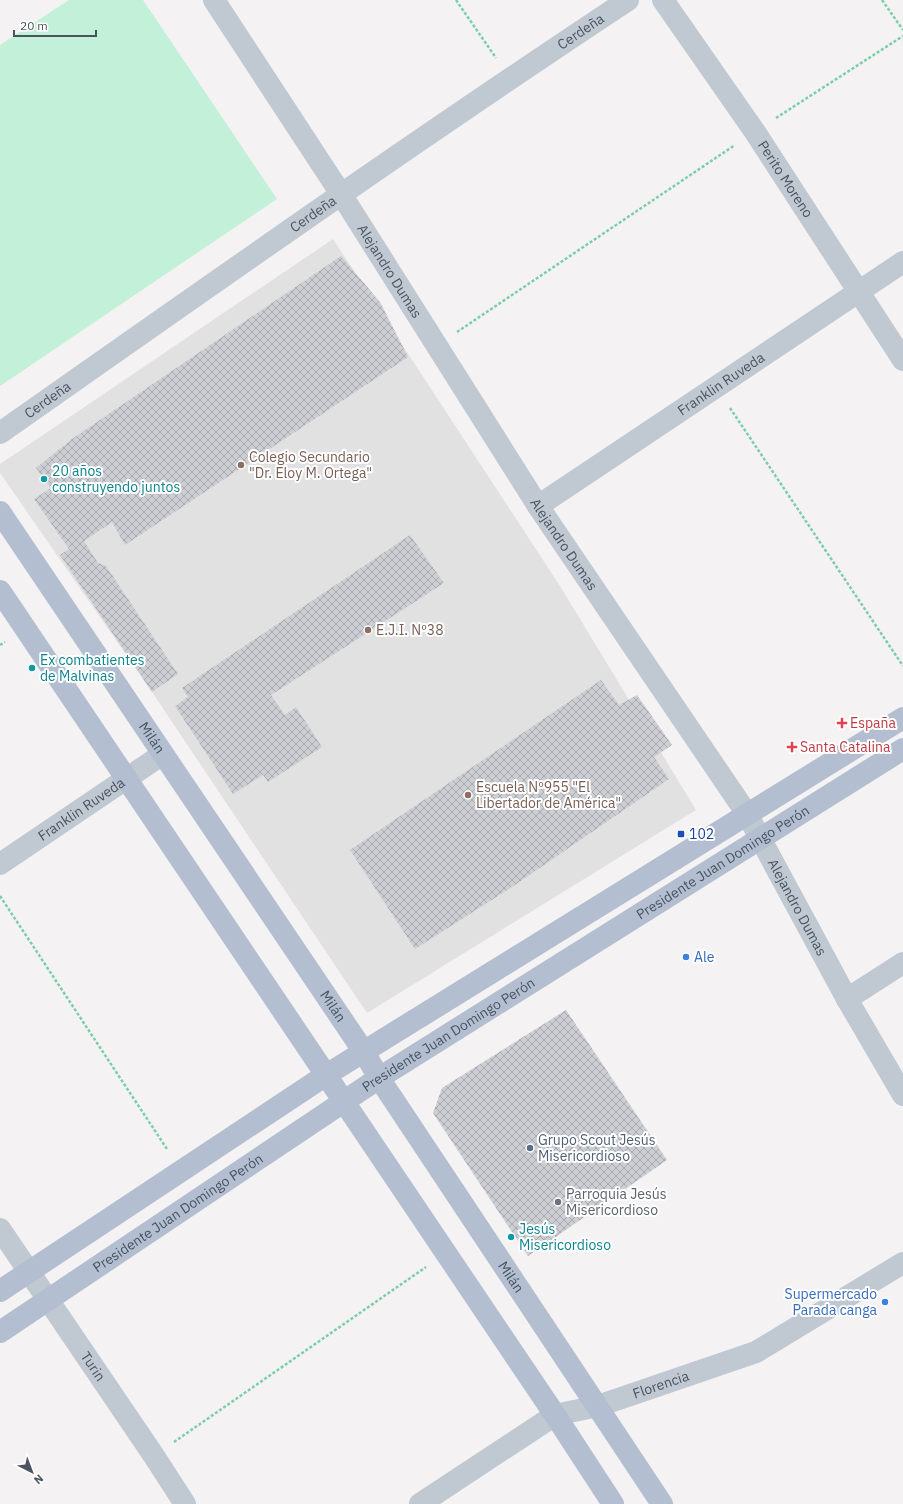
<svg xmlns="http://www.w3.org/2000/svg" width="903" height="1504" font-family="'IBM Plex Sans',sans-serif">
<defs>
<pattern id="building-cross-hatch" width="8" height="8" patternUnits="userSpaceOnUse"><rect width="8" height="8" fill="#ccced4"/><path d="M0 0l8 8M0 8l8-8" fill="none" stroke="#a8aaaf"/></pattern>
</defs>
<rect width="100%" height="100%" fill="#f4f2f2"/>
<path fill="#e2e1e1" d="M 333,239 L 560,586 L 696,810 L 367,1013 L 152,692 L 0,473 L 0,464 Z"/>
<path fill="#c3f0d9" d="M 69,0 L 143,0 L 277,199 L 0,386 L 0,45 Z"/>
<path fill="url(#building-cross-hatch)" d="M 341,256 L 380,302 L 408,357 L 125,545 L 112,522 L 84,541 L 98,563 L 106,566 L 178,674 L 152,692 L 60,555 L 69,549 L 34,499 L 51,488 L 36,468 L 72,439 Z
M 410,535 L 444,583 L 271,695 L 285,715 L 296,707 L 322,747 L 268,782 L 263,775 L 233,794 L 175,706 L 188,697 L 182,688 Z
M 601,680 L 619,705 L 637,695 L 672,745 L 654,757 L 669,779 L 512,887 L 415,949 L 350,850 Z
M 566,1010 L 667,1160 L 528,1256 L 433,1113 L 442,1088 Z"/>
<g fill="none" stroke-linecap="round" stroke-linejoin="round">
<path stroke="#7bcead" stroke-width="2.5" stroke-dasharray="3 2" stroke-linecap="butt" d="M 456,0 L 496,58
M 882,0 L 903,30
M 776,118 L 903,36
M 457,332 L 735,145
M 730,408 L 903,666
M 0,645 L 5,642
M 0,896 L 167,1149
M 174,1442 L 426,1267"/>
<g stroke="#c0c8d1" stroke-width="22">
<path id="s1" d="M 214,0 L 341,194 L 538,506 L 747,814 L 847,999 L 903,1095"/>
<path id="s2" d="M 663,0 L 755,132 L 903,360"/>
<path id="s3" d="M 0,433 C 208,287 416,140 628,0"/>
<path id="s4" d="M 538,506 L 903,262"/>
<path id="s5" d="M 0,864 L 163,754"/>
<path d="M 847,999 L 903,963"/>
<path id="s6" d="M 0,1229 L 154,1456 L 185,1504"/>
<path id="s7" d="M 420,1504 L 555,1415 L 598,1406 L 756,1352 L 903,1263"/>
</g>
<g stroke="#b3bfd0" stroke-width="22">
<path id="s8" d="M 0,512 L 364,1052 L 379,1078 L 662,1504"/>
<path d="M 0,591 L 555,1415 L 613,1504"/>
<path d="M 0,1291 L 326,1075 L 903,718"/>
<path id="s9" d="M 0,1332 L 379,1078 L 903,749"/>
</g>
</g>
<g fill="#8d6e63" stroke="#fff" stroke-width="1.5">
<circle cx="241" cy="465" r="4"/>
<circle cx="368" cy="630" r="4"/>
<circle cx="468" cy="795" r="4"/>
</g>
<g fill="#0f9aa8" stroke="#fff" stroke-width="1.5">
<circle cx="44" cy="479" r="4"/>
<circle cx="32" cy="668" r="4"/>
<circle cx="511" cy="1237" r="4"/>
</g>
<g fill="#e0444e" stroke="#fff" stroke-width="1.5">
<path d="M840 717h4v4h4v4h-4v4h-4v-4h-4v-4h4z"/>
<path d="M790 741h4v4h4v4h-4v4h-4v-4h-4v-4h4z"/>
</g>
<rect fill="#1a4fb4" stroke="#fff" stroke-width="1.5" x="677" y="830" width="8" height="8" rx="2"/>
<g fill="#3f7fe0" stroke="#fff" stroke-width="1.5">
<circle cx="686" cy="957" r="4"/>
<circle cx="885" cy="1302" r="4"/>
</g>
<circle fill="#5c6f8a" stroke="#fff" stroke-width="1.5" cx="530" cy="1148" r="4"/>
<circle fill="#6b7280" stroke="#fff" stroke-width="1.5" cx="558" cy="1202" r="4"/>
<g text-anchor="middle" dominant-baseline="central" stroke-width="4" stroke-linejoin="round" paint-order="stroke">
<g font-size="14" fill="#4a5360" stroke="#fff">
<text stroke="none"><textPath href="#s3" startOffset="706">Cerdeña</textPath></text>
<text stroke="none"><textPath href="#s2" startOffset="217">Perito Moreno</textPath></text>
<text stroke="none"><textPath href="#s3" startOffset="382">Cerdeña</textPath></text>
<text stroke="none"><textPath href="#s1" startOffset="323">Alejandro Dumas</textPath></text>
<text stroke="none"><textPath href="#s4" startOffset="220">Franklin Ruveda</textPath></text>
<text stroke="none"><textPath href="#s3" startOffset="58">Cerdeña</textPath></text>
<text stroke="none"><textPath href="#s1" startOffset="647">Alejandro Dumas</textPath></text>
<text stroke="none"><textPath href="#s8" startOffset="272">Milán</textPath></text>
<text stroke="none"><textPath href="#s5" startOffset="98">Franklin Ruveda</textPath></text>
<text stroke="none"><textPath href="#s9" startOffset="862">Presidente Juan Domingo Perón</textPath></text>
<text stroke="none"><textPath href="#s1" startOffset="1079">Alejandro Dumas</textPath></text>
<text stroke="none"><textPath href="#s8" startOffset="596">Milán</textPath></text>
<text stroke="none"><textPath href="#s9" startOffset="538">Presidente Juan Domingo Perón</textPath></text>
<text stroke="none"><textPath href="#s9" startOffset="214">Presidente Juan Domingo Perón</textPath></text>
<text stroke="none"><textPath href="#s8" startOffset="920">Milán</textPath></text>
<text stroke="none"><textPath href="#s6" startOffset="166">Turin</textPath></text>
<text stroke="none"><textPath href="#s7" startOffset="272">Florencia</textPath></text>
</g>
<g font-size="14" fill="#785e54" stroke="#fff" text-anchor="start">
<text x="249" y="457">Colegio Secundario<tspan x="249" dy="16">"Dr. Eloy M. Ortega"</tspan></text>
<text x="376" y="630">E.J.I. Nº38</text>
<text x="476" y="787">Escuela Nº955 "El<tspan x="476" dy="16">Libertador de América"</tspan></text>
</g>
<g font-size="14" fill="#0d838f" stroke="#fff" text-anchor="start">
<text x="52" y="471">20 años<tspan x="52" dy="16">construyendo juntos</tspan></text>
<text x="40" y="660">Ex combatientes<tspan x="40" dy="16">de Malvinas</tspan></text>
<text x="519" y="1229">Jesús<tspan x="519" dy="16">Misericordioso</tspan></text>
</g>
<g font-size="14" fill="#be3a42" stroke="#fff" text-anchor="start">
<text x="850" y="723">España</text>
<text x="800" y="747">Santa Catalina</text>
</g>
<g font-size="14" fill="#164399" stroke="#fff" text-anchor="start">
<text x="689" y="834">102</text>
</g>
<g font-size="14" fill="#366cbe" stroke="#fff" text-anchor="start">
<text x="694" y="957">Ale</text>
<text x="877" y="1294" text-anchor="end">Supermercado<tspan x="877" dy="16">Parada canga</tspan></text>
</g>
<g font-size="14" fill="#4e5e75" stroke="#fff" text-anchor="start">
<text x="538" y="1140">Grupo Scout Jesús<tspan x="538" dy="16">Misericordioso</tspan></text>
</g>
<g font-size="14" fill="#5b616d" stroke="#fff" text-anchor="start">
<text x="566" y="1194">Parroquia Jesús<tspan x="566" dy="16">Misericordioso</tspan></text>
</g>
</g>
<g transform="translate(32 1472) rotate(138)" stroke="#ffffff" stroke-width="3" paint-order="stroke">
<path d="M0-3L7 15L0 10L-7 15Z" fill="#4a5360"/>
<text y="-6" font-size="11" font-weight="bold" text-anchor="middle" fill="#4a5360">N</text>
</g>
<path d="M14 30v6h82v-6" fill="none" stroke="#4a5360" stroke-width="2"/>
<text x="20" y="30" font-size="12" fill="#4a5360" stroke="#ffffff" stroke-width="3" paint-order="stroke">20 m</text>
</svg>
